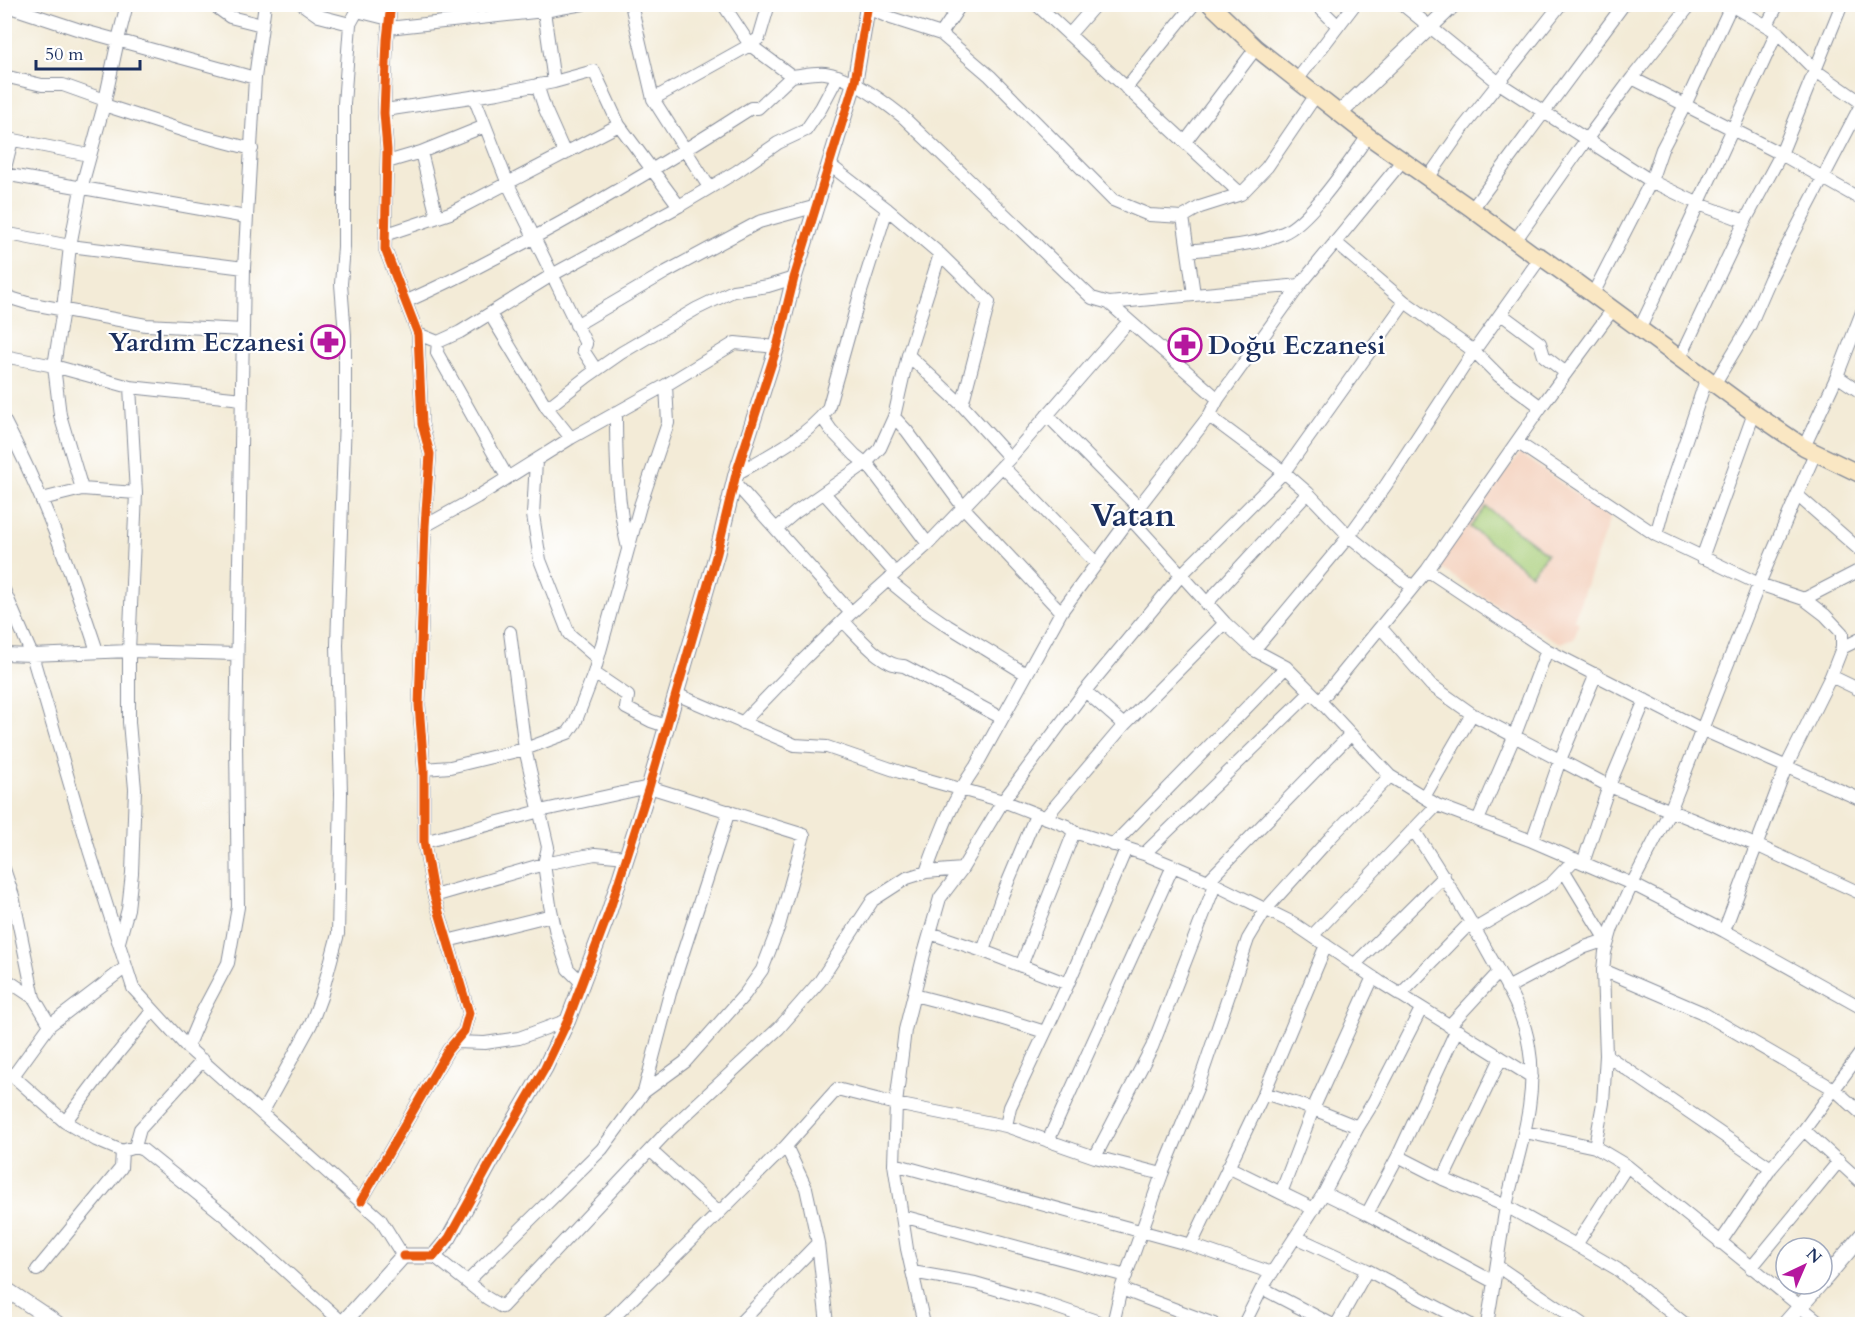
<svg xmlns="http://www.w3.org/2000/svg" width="1867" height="1329" font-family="Cardo,serif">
<rect width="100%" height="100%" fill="#fff"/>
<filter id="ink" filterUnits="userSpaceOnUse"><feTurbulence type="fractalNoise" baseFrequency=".0167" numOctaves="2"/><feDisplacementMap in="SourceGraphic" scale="12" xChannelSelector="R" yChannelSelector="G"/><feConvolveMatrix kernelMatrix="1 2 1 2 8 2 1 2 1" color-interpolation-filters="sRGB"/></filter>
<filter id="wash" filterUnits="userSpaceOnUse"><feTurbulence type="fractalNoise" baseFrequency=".008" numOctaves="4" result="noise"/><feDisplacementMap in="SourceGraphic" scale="24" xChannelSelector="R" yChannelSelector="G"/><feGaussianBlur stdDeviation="1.35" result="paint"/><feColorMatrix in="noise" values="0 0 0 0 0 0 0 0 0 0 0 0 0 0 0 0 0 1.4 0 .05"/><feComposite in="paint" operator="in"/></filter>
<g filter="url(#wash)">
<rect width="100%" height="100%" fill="#f3ebd7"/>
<path fill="#f4d3c0" d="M 1520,453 L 1610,518 L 1574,619 L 1579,623 L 1574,638 L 1560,643 L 1516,619 L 1438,566 Z"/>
<path fill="#a7cd78" stroke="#617e6b" stroke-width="1.5" d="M 1486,507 L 1547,554 L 1531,574 L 1470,527 Z"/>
</g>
<g filter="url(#ink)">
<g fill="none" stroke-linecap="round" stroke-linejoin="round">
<defs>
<path id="minor" d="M 212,4 L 230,17 L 262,25
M 302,4 L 319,16 L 350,24
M 543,4 L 554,82
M 631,4 L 653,99 L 709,187
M 723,4 L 750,45 L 792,76 C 802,75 814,72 825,73 C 849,76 883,101 902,116 L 1092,298 L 1109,303 L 1218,399
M 1036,4 L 1241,194
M 1316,4 L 1338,26
M 1402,4 L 1499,83 L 1651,181 L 1699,204 L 1745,221
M 1729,4 L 1777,32 L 1816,71 L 1862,103
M 4,5 L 77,29 L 255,78
M 867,8 L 891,18 L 941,34 L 990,76 L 1113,200 L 1149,215 L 1183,217 L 1200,207 L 1241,194 L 1267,167 L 1316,95
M 357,11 L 389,19
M 1767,25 L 1778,4
M 388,28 L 544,11 L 583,4
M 941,34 L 961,4
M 1069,35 L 1096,4
M 4,76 L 42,85 L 63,85 L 105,100
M 1632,78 L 1691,4
M 1297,80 L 1355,4
M 537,85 L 545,109 L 565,154
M 1126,88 L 1194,4
M 474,97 L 508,184 L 586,344 L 583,350 L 596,370
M 653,99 L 750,45 L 759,38 L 769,4
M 104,105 L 191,133 L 252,149
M 385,110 L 498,93 L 554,82 L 594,71 L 619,125 L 679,206
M 4,138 L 89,155
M 1185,142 L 1256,48
M 421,152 L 437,217
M 387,162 L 421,152 L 485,126
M 830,165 L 887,209 L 940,254 L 989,302 L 962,405
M 4,172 L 12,140
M 4,174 L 246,217
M 1428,178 L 1463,128 L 1561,4
M 1472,209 L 1624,4
M 1183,217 L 1194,294
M 4,233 L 70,246 L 244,268
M 387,234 L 450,213 L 619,125
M 1515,241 L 1586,140 L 1632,78 L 1781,154 L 1862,200
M 1335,242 L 1405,302 L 1474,351 L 1499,376 L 1541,407
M 1188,251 C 1219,247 1254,246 1283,233 C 1310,222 1350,161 1368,136
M 1593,294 L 1651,181 L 1662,149 L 1685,105 L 1731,6
M 4,296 L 27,303 L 146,325 L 243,330
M 405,302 C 434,289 463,275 491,260 C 581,214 667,162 751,108 L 758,108 L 792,76
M 1109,303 L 1300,285
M 490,314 L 547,408 L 571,438
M 1501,314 L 1540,343 L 1544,356 L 1566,373
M 576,325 L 666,272 L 759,222 L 817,206
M 1640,328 C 1687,230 1732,131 1777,32
M 418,334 L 438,342 L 460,332 L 552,275 L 679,206 L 736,172 L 778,143 L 806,130 L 821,108 L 838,76
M 438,342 L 437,353 L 507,477
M 908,355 L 962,405 L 1010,458
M 4,356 L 54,366 L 130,387 L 242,399
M 1680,358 L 1745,221 L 1781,154 L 1842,4
M 1837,376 L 1862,393
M 1715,383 L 1750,325 L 1770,279 L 1862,103
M 547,408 L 588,376 L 621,353 L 696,309 L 733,291 L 768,286 L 794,278
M 616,412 C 616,458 617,504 628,548
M 1047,415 L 1138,507
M 1209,416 L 1284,472 L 1308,493 L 1349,536 L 1412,587
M 822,417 L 831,430 L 855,455 L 869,466 L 928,544
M 894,417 L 907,431 L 963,507 L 1061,612
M 4,420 C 43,494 71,572 97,651
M 1517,442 L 1656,535 L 1759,584 L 1804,599 L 1825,615 L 1842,633 L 1842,648 L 1831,676 L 1786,767 L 1724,931
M 1804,447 L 1837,376 L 1862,312
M 536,461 L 533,515 L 540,560 L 569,634 L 597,658
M 1002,466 L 1096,563
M 736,474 C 768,456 805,438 828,409 L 859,298 L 887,209
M 734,482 L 851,613
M 82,489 L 136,493
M 824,493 L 895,573
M 1797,495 L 1862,552
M 42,499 L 82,489 L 60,415 L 54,366 L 63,309 L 70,246 L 81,189 L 104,105 L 118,40 L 127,4
M 1130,518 L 1225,623 L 1254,650 L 1286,667 L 1320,701 L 1390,776 L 1437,805 L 1532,841 L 1632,884 L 1724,931 L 1862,1008
M 425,526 L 477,497 L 571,438 L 666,385 L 735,343 L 777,347
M 776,529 L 796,512 L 866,463 L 880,448 L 894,417 L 908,355 L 940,254
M 1656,535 L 1665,502 L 1707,377
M 1702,558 L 1754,413
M 1427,570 L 1547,650 L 1703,730 L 1862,800
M 888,580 L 926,611 L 948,626 L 1026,674
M 4,590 L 32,655 L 90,853 L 133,988 L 187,1047 L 380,1219 L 403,1256
M 1804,599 L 1862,569
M 1206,604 L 1308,493
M 843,621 C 858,635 882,667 904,666 L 1002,718
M 1381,628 L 1431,685 L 1472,714 L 1609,786 L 1756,845 L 1862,894
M 510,632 L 525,749 L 548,847 L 544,864 L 550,905 L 556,933 L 568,969 L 583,984
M 1842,648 L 1862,638
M 1254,650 L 1349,536 L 1386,485 L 1474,351 L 1541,257
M 4,654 L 32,655 L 129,651 L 237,654
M 594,673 L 628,696 L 626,708 L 651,721 L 666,726
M 1831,676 L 1862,691
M 1085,691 L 1124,725
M 676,694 L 795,745 L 827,747 L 900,772 L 1003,801 L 1067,826 L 1074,832 L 1144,854 L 1173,866 L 1208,881 L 1293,923 L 1380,982 L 1532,1077
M 1320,701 L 1427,570 L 1541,407 L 1613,309
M 742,723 L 803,660 L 851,613 L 928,544 L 1010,458 L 1129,321
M 424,769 L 450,767 L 525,749 L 568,733 L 575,723 L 594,673 L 640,506 L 668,423 L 666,385
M 1424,797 L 1472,714
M 1045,818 L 1124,725 L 1225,623
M 1478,820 L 1514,737 L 1547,650
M 1413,829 C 1441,872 1467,914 1491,958 C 1507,986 1524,1014 1529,1046 C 1539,1101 1517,1154 1506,1207 C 1499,1246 1494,1286 1487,1324
M 1532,841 L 1560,760 L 1596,674
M 424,842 L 540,811 L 649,787 L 804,835 L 779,926 L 762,970 L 745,994 L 685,1062 L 644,1092 L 602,1149 L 467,1282
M 1113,845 L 1286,667
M 1144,854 L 1311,692
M 1583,863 L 1609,786 L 1645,700
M 4,869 L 13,896 L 34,998 L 50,1025
M 1564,871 L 1606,940
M 926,872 C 940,834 952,800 976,766 L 1061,612 L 1130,518 L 1209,416 L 1218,399 L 1300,285 L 1403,160
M 1208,881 L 1351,734
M 434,896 L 544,864 L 595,854 L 626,857
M 1475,929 L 1551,884 L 1575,859
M 930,933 L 983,951 L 1068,984
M 1312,936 L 1437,805
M 447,941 L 552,915
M 119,942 L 128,909 L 132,873 L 135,789 L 129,722 L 129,651 L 136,493 L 130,387
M 983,951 L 1002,896 L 1036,815
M 1354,965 L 1444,876
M 1021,966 L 1074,832
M 126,967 L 50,1025 L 13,1076 L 65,1122 L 96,1140 L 122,1151 L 135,1147 L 143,1150 L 225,1216 L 343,1323
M 1603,970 L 1701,1012 L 1834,1089 L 1862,1114
M 4,978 L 34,998
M 1507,988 L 1585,947 L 1609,939
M 914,995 L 987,1014 L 1045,1032
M 1400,995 L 1471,922
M 1449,1026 L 1499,972
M 455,1042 L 485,1043 L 519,1038 L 568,1020
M 187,1047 L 201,1014 L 228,963 L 238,907 L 236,742 L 244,268 L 255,78 L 265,4
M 1606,1055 L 1771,1168
M 644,1092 L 670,993 L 729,811
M 1264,1093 L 1313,1109 L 1358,1127
M 262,1113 L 311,1024 L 321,997 L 338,934 L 341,793 L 337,645 L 345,418 L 345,335 L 341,284 L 344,247 L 344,104 L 350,24 L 361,4
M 65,1122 L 105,1069 L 153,1010
M 1006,1126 L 1010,1107 L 1068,984 L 1126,849
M 1804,1130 L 1862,1183
M 1525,1132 L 1595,1147 L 1627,1166 L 1822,1324
M 1048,1141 L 1173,866
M 786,1146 L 806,1188 L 818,1243 L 827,1324
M 135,1147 L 140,1129 L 203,1060
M 1595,1147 L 1603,1103 L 1606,1055 L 1603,970 L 1605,952 L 1612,928 L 1632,884 L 1670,811 L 1759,584 L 1815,453
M 650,1150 L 719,1213
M 1398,1156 L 1443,1179 L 1506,1206 L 1576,1245 L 1617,1269 L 1685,1324
M 1095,1157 L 1152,1047 L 1215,885
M 894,1164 L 1191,1245 L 1272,1273
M 1228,1167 L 1314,1209
M 1443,1179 L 1501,1058
M 1281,1193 L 1313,1109 L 1373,977
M 1324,1193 L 1367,1214 L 1494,1282
M 361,1201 L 448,1050 L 464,1031 L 469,1013 L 433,892 L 424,842 L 424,769 L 419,705 L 425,526 L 430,454 L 422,424 L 418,334 L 385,249 L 387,150 L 384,113 L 387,39 L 391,4
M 1367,1214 L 1398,1156 L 1456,1031
M 902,1216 L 1126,1276
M 1296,1237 L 1367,1270 L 1469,1324
M 1720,1243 L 1771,1168 L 1804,1130 L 1862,1051
M 1191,1245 L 1264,1093 L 1326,945
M 1576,1245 L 1627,1166
M 434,1256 L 487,1298 L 502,1307 L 666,1133 L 779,1028 L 820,981 L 873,900 L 907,878 L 926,872 L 962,869
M 1497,1266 L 1582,1324
M 1751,1268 L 1839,1161
M 37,1270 L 121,1168 L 122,1151
M 912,1272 L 975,1283 L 1041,1302 L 1105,1324
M 1262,1288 L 1331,1324
M 1121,1289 L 1214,1324
M 607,1324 L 786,1146 L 837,1089 L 896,1104 L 1006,1126 L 1095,1157 L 1162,1174
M 739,1324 L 818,1243
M 924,1324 L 907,1249 L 894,1164 L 896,1104 L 905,1030 L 924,954 L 940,898 L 962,869 L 1003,801 L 1085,691 L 1182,574 L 1284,472 L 1405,302
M 1113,1324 L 1121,1289 L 1162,1174 L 1198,1086 L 1248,939 L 1266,909 L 1331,837 L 1390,776
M 1244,1324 L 1262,1288 L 1324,1193 L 1358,1127 L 1374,1101 L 1421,1009
M 1337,1324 L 1367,1270"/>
<path id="tertiary" d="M 1340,113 L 1454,4
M 1822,1282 L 1862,1235
M 4,1288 L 58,1324
M 342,1324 L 403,1256 L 434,1256 L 449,1238 L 502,1142 L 545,1068 L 568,1020 L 609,912 L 649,787 L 717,553 L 736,474 L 777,347 L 794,278 L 855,81 L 868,4
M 1785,1324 L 1820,1284"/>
<path id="secondary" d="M 1210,4 L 1256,48 L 1368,136 L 1472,209 L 1533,254 L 1541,257 L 1565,274 L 1754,413 L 1804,447 L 1862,475"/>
</defs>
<use href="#minor" stroke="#878d9a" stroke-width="14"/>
<use href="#tertiary" stroke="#878d9a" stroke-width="17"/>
<use href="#secondary" stroke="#878d9a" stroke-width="19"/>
<use href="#minor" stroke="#fff" stroke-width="12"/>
<use href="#tertiary" stroke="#fff" stroke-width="15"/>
<use href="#secondary" stroke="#fae7c3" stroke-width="16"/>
<defs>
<path id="cycleway" d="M 361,1201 L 448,1050 L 464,1031 L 469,1013 L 433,892 L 424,842 L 424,769 L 419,705 L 425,526 L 430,454 L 422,424 L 418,334 L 385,249 L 387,150 L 384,113 L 387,39 L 391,4
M 403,1256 L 434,1256 L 449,1238 L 502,1142 L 545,1068 L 568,1020 L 609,912 L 649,787 L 717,553 L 736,474 L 777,347 L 794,278 L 855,81 L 868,4"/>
</defs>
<use href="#cycleway" stroke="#fff" stroke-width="13"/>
<use href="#cycleway" stroke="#e8590c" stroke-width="9"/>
</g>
</g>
<defs>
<symbol id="pharmacy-ring" viewBox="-11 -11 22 22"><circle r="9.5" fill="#fff" stroke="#b5179e" stroke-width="1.5"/><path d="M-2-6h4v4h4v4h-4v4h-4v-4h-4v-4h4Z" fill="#b5179e"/></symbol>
</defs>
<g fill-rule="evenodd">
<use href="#pharmacy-ring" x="309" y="323" width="38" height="38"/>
<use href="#pharmacy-ring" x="1166" y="326" width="38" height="38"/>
</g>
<g text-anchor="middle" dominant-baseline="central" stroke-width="4.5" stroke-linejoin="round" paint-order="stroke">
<g font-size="26" font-weight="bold" fill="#1b2f5e" stroke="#fff" text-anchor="end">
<text x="305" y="342">Yardım Eczanesi</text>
<text x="1208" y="345" text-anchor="start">Doğu Eczanesi</text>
</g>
<g font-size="32" font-weight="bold" fill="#1b2f5e" stroke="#fff">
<text x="1133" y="516">Vatan</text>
</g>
</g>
<rect width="1867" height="1329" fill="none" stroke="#fff" stroke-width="24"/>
<g transform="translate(1804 1266) rotate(44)"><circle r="28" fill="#ffffff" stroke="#a4acbf" stroke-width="1.5"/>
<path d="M0-4.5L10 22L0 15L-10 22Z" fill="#b5179e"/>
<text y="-9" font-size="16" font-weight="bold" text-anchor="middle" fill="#1b2f5e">N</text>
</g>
<path d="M36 60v9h104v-9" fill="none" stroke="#1b2f5e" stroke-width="3"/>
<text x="45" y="60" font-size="18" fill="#1b2f5e" stroke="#ffffff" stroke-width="4.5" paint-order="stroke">50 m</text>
</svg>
